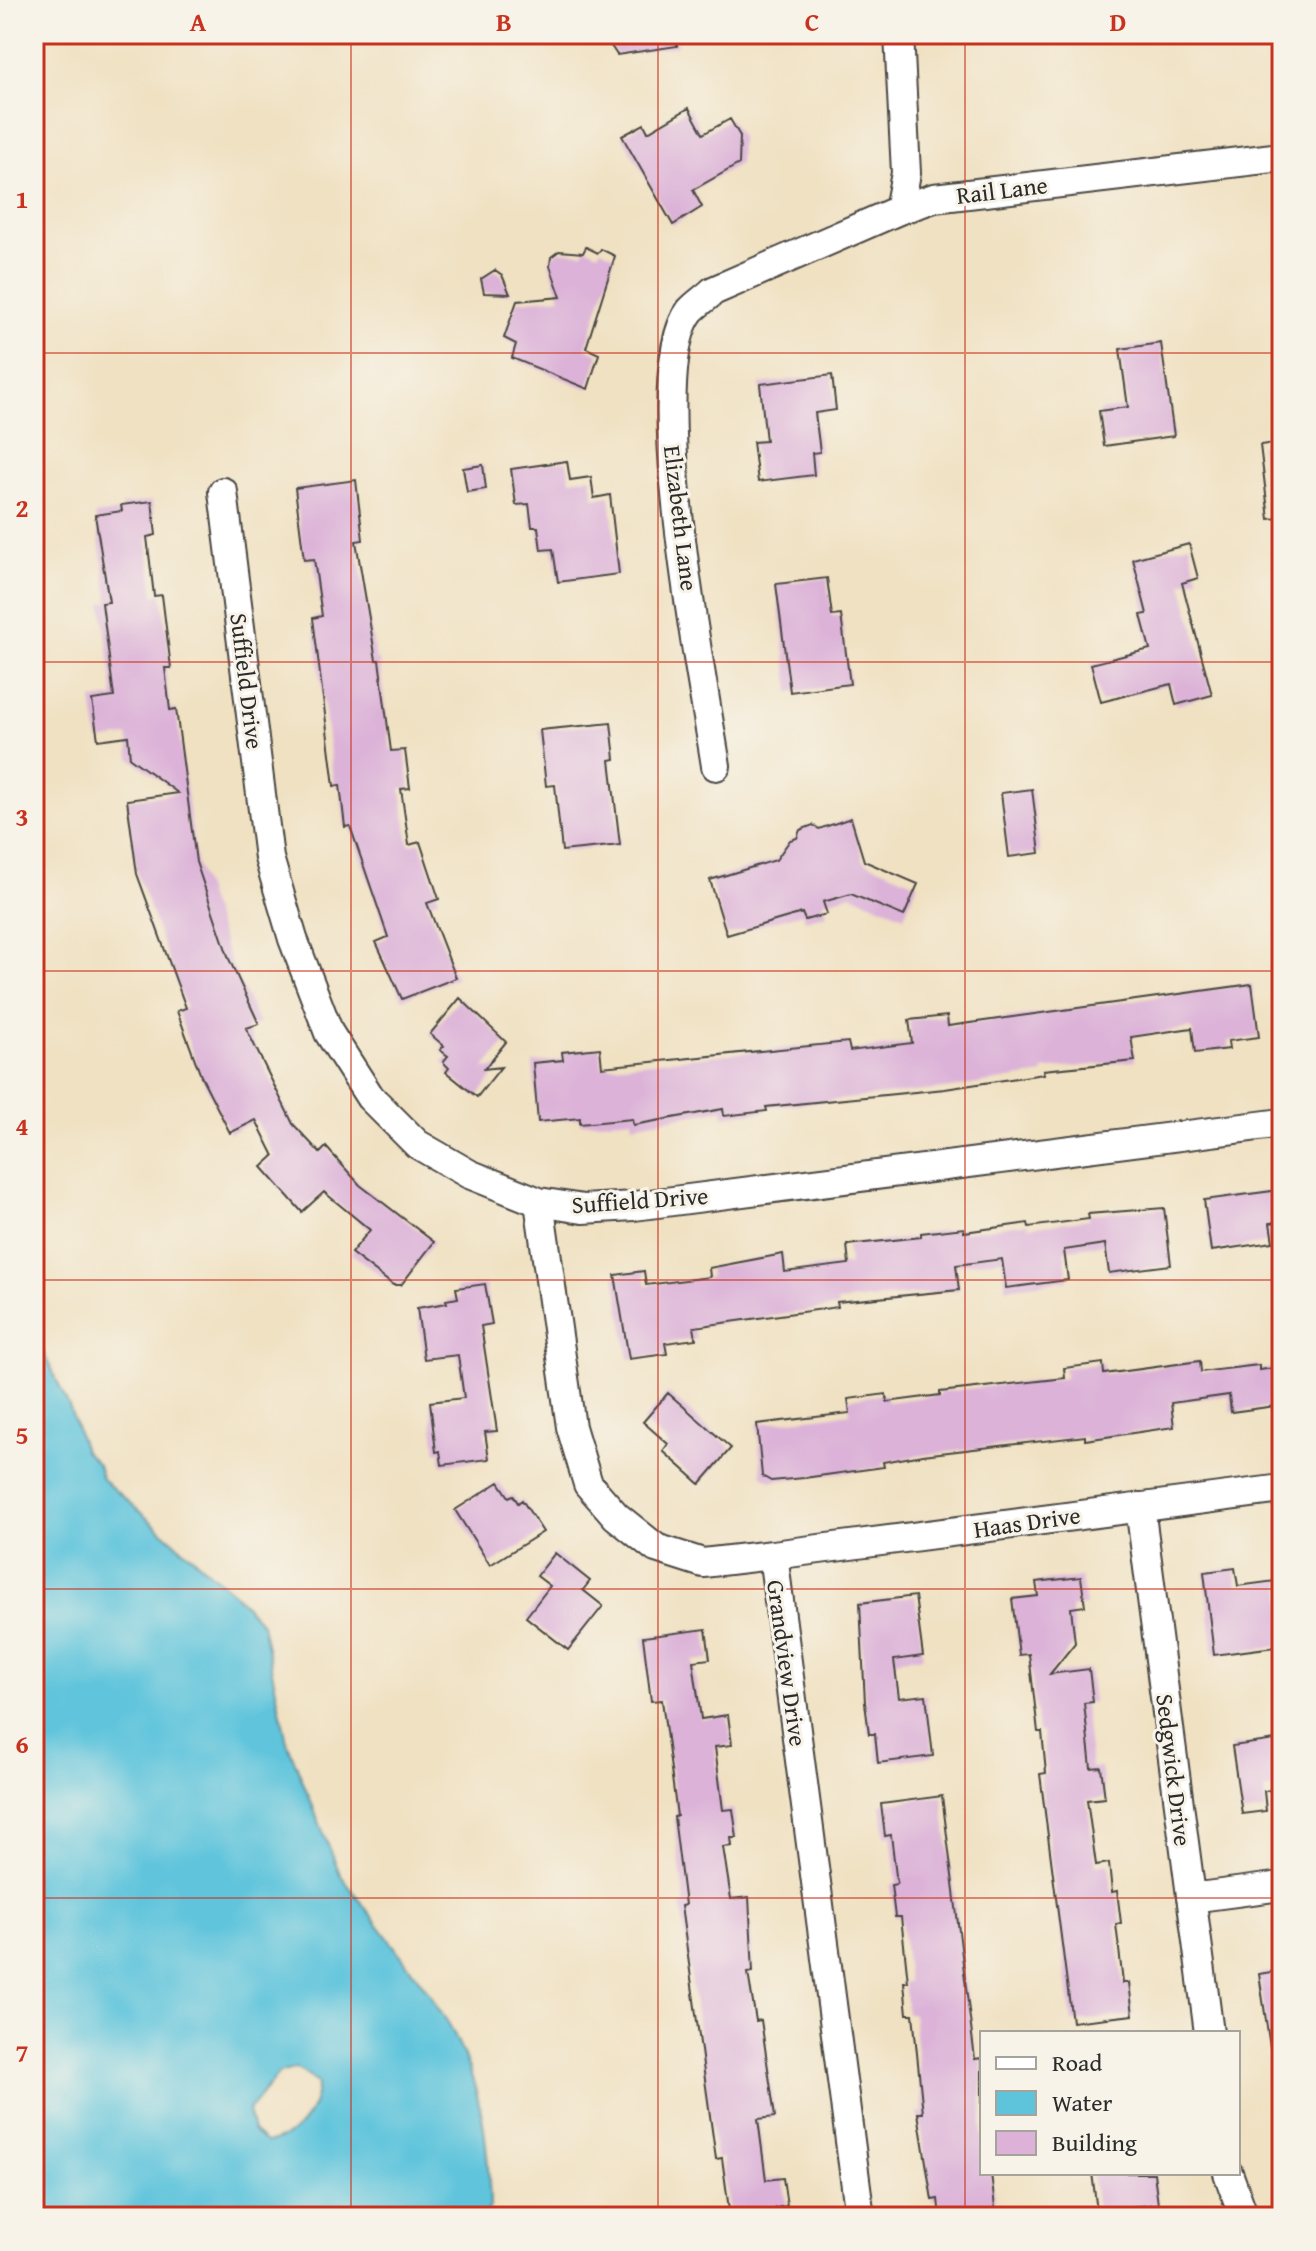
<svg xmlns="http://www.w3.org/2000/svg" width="1316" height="2251" font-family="'Gentium Book Plus',serif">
<rect width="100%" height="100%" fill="#f7f3e8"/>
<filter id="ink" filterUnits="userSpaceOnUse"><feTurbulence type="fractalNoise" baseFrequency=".0125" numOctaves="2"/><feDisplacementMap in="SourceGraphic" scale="16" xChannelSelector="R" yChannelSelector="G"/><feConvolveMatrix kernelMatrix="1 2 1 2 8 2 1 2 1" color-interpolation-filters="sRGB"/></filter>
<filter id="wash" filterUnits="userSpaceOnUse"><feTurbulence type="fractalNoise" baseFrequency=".006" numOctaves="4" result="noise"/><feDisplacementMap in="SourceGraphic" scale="32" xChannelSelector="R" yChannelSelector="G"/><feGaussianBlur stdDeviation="1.8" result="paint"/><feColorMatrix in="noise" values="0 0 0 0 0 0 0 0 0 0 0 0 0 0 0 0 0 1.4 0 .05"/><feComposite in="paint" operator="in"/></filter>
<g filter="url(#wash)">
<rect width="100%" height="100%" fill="#f0e1c2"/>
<path fill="#5ec4dc" stroke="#447884" stroke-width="2" fill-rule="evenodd" d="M 34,1332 L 71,1411 L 84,1451 L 98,1465 L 102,1479 L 235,1594 L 262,1624 L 287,1742 L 340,1874 L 430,1994 C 436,2008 446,2017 452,2030 C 483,2090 488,2141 490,2207 L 484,2217 L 34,2217 ZM 296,2068 L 318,2083 C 315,2113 297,2139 266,2142 L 253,2131 L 248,2111 L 279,2073 Z"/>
<g id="blocks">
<path fill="#dcb2d8" d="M 603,34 L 676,34 L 677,46 L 617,55 Z
M 689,108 L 703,134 L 730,119 L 740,136 L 739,164 L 693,190 L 702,207 L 673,225 L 622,136 L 644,124 L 648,132 Z
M 586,247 L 598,253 L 601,249 L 615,256 L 586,348 L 599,354 L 588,389 L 512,358 L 516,344 L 504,338 L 517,301 L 561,297 L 550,266 L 551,257 L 559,251 L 583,253 Z
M 495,270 L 502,275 L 510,294 L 484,293 L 481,279 Z
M 1161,343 L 1174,436 L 1104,446 L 1099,411 L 1128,407 L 1120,349 Z
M 832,375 L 836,410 L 815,413 L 820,452 L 812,453 L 814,475 L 758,482 L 753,442 L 766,441 L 760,384 Z
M 1282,442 L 1282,518 L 1269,519 L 1260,445 Z
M 567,461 L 570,480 L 591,477 L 594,498 L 610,495 L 619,574 L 558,582 L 553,549 L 541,550 L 538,527 L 532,527 L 529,504 L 516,505 L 511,469 Z
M 483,465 L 486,489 L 467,492 L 463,468 Z
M 356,480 L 363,540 L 356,541 L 376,660 L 379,660 L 391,751 L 405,750 L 410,788 L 401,789 L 409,845 L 420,842 L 439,899 L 427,903 L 456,978 L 402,999 L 376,942 L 388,937 L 350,826 L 345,827 L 340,785 L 334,786 L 313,618 L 322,616 L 314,559 L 304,560 L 295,488 Z
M 152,501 L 156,535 L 147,537 L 154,596 L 162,595 L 171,668 L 165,668 L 170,710 L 176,709 L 196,862 L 229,959 L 259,1024 L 246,1028 L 293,1124 L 320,1153 L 326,1147 L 360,1185 L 434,1242 L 401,1285 L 393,1285 L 351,1253 L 370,1230 L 324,1192 L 302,1212 L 262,1167 L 274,1156 L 256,1120 L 230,1133 L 201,1076 L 177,1011 L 186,1008 L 137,874 L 127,800 L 178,793 L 130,758 L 128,736 L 98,740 L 92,700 L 114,697 L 102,603 L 109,602 L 95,515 L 122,511 L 121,505 Z
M 1189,544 L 1198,578 L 1182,583 L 1212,695 L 1176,705 L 1171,684 L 1101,702 L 1091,664 L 1150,649 L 1141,615 L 1147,614 L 1133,559 Z
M 827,578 L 832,616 L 841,615 L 850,684 L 790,692 L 776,584 Z
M 611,723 L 615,759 L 610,760 L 620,845 L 562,851 L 555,785 L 546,786 L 540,730 Z
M 1032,789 L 1040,853 L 1009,857 L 1001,793 Z
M 851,818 L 864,861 L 918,884 L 904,916 L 851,894 L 823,902 L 827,914 L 805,920 L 802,913 L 727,935 L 710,880 L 776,860 L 790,840 L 797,838 L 800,830 L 813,825 L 819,829 Z
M 1252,984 L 1259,1037 L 1228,1041 L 1229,1049 L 1195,1053 L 1192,1028 L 1131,1037 L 1135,1061 L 1043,1070 L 1044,1074 L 945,1089 L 766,1107 L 767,1111 L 724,1116 L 723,1109 L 633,1125 L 632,1119 L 580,1124 L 580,1118 L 538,1122 L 533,1063 L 563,1060 L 562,1052 L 600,1048 L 602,1067 L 848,1042 L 850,1051 L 912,1043 L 909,1020 L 947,1016 L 948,1026 Z
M 460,998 L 506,1042 L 484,1069 L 501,1067 L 477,1097 L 446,1072 L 449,1068 L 443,1062 L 448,1056 L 440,1050 L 444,1046 L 430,1034 Z
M 1280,1190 L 1282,1221 L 1270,1223 L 1273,1242 L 1211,1251 L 1204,1200 Z
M 1164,1208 L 1171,1265 L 1109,1273 L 1105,1244 L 1064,1250 L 1068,1280 L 1006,1288 L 1002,1259 L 956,1265 L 959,1290 L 837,1302 L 838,1307 L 694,1327 L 696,1339 L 665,1343 L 667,1354 L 629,1359 L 615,1275 L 644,1271 L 646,1285 L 710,1277 L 709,1268 L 783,1254 L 785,1272 L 849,1264 L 847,1245 L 921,1237 L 921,1233 L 964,1228 L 964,1232 L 1028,1223 L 1029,1227 L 1089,1219 L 1088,1214 Z
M 485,1284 L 492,1324 L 481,1326 L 497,1431 L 485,1432 L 489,1459 L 442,1465 L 440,1451 L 436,1452 L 430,1402 L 464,1398 L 458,1355 L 424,1359 L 417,1308 L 447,1303 L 446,1300 L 458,1298 L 456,1288 Z
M 1200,1361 L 1201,1372 L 1259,1365 L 1259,1370 L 1282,1367 L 1282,1405 L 1231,1412 L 1229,1395 L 1171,1403 L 1174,1427 L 1085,1440 L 1085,1436 L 923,1455 L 883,1462 L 884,1467 L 804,1478 L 771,1481 L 762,1476 L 757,1424 L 850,1413 L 848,1399 L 886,1394 L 887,1402 L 940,1395 L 940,1392 L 1065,1378 L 1064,1368 L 1103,1363 L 1104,1374 Z
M 668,1393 L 731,1448 L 700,1484 L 663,1451 L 668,1444 L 643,1422 Z
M 499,1482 L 509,1497 L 513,1495 L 518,1503 L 522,1500 L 543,1532 L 490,1565 L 455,1510 Z
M 555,1553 L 590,1581 L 583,1590 L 603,1606 L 568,1650 L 526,1617 L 550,1586 L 537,1576 Z
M 1235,1568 L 1238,1586 L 1282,1580 L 1282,1646 L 1214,1655 L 1204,1572 Z
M 1081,1577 L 1085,1606 L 1071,1608 L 1075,1643 L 1050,1674 L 1089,1669 L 1093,1702 L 1084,1703 L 1091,1768 L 1101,1767 L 1105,1798 L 1087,1800 L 1096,1865 L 1109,1863 L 1112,1892 L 1117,1891 L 1121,1923 L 1116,1924 L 1123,1983 L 1129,1983 L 1133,2015 L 1072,2022 L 1040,1774 L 1046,1773 L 1042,1732 L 1038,1732 L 1029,1654 L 1019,1655 L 1012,1599 L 1038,1596 L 1036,1582 Z
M 915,1596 L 923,1656 L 894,1660 L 899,1698 L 926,1695 L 933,1756 L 878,1763 L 875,1734 L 869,1734 L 865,1703 L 860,1603 Z
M 706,1629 L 710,1659 L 693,1661 L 701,1719 L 728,1715 L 732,1745 L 715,1747 L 723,1810 L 733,1809 L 737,1838 L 731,1838 L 732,1846 L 723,1847 L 731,1899 L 749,1897 L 753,1972 L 748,1973 L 756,2021 L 761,2020 L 775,2117 L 758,2119 L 766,2180 L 783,2178 L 787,2206 L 776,2208 L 777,2217 L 730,2217 L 722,2158 L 716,2159 L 681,1906 L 685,1905 L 674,1817 L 677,1816 L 662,1700 L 651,1701 L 643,1637 Z
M 1282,1739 L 1282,1788 L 1264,1791 L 1266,1811 L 1242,1814 L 1232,1746 Z
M 942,1796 L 975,2059 L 982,2058 L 982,2173 L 991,2173 L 996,2217 L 940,2217 L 938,2199 L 932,2200 L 918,2113 L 923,2113 L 913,2014 L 907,2014 L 904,1982 L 908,1982 L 901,1917 L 895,1917 L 891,1885 L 897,1884 L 891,1835 L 885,1836 L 881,1804 Z
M 1282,1970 L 1282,2046 L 1270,2047 L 1259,1974 Z
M 1092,2173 L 1154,2173 L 1158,2204 L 1097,2211 Z"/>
</g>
</g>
<g filter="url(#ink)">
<use href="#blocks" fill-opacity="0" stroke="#494642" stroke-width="2"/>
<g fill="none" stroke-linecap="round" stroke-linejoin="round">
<defs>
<path id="minor" d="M 899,34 L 906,173 L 899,210 L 934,198 L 1282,157
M 223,492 L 269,858 L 293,939 L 329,1033 L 370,1097 L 417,1144 L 469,1174 L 539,1202 L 583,1209 L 634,1206 L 1282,1123
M 716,766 C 703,680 641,374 690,311 C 696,304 706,298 713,291 L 899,210
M 539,1202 L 571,1427 L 588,1484 L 616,1516 L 656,1548 L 703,1563 L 773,1555 L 860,2217
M 1140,1507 L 1209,2033
M 773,1555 L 1282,1489
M 1191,1898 L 1282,1886
M 1228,2173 L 1244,2217"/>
</defs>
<use href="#minor" stroke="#494642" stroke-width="32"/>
<use href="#minor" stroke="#fff" stroke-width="28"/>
</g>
</g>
<path fill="none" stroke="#c8321e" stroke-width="2" stroke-opacity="0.55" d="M 351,34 L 351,2217M 658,34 L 658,2217M 965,34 L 965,2217M 34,353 L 1282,353M 34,662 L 1282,662M 34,971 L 1282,971M 34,1280 L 1282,1280M 34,1589 L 1282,1589M 34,1898 L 1282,1898"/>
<g text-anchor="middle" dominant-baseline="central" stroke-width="6" stroke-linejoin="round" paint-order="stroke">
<g font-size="24" fill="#2b2b2b" stroke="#f7f3e8">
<text transform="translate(1002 190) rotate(-7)">Rail Lane</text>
<text transform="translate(681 518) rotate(83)">Elizabeth Lane</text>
<text transform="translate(247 681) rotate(83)">Suffield Drive</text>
<text transform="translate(640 1200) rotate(-4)">Suffield Drive</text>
<text transform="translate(1027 1522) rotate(-8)">Haas Drive</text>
<text transform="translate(787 1663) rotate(82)">Grandview Drive</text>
<text transform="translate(1174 1770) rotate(83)">Sedgwick Drive</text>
</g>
</g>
<rect width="1316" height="2251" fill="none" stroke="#f7f3e8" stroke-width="88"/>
<rect x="980" y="2031" width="260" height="144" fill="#f7f3e8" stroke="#a5a39c" stroke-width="2"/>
<rect x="996" y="2057" width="40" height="12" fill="#ffffff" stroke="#a5a39c" stroke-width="2"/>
<text x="1052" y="2071" font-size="24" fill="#2b2b2b">Road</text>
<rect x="996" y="2091" width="40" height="24" fill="#5ec4dc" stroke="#a5a39c" stroke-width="2"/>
<text x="1052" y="2111" font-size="24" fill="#2b2b2b">Water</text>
<rect x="996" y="2131" width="40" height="24" fill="#dcb2d8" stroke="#a5a39c" stroke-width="2"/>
<text x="1052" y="2151" font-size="24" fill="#2b2b2b">Building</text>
<rect x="44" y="44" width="1228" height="2163" fill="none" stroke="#c8321e" stroke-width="3"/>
<g font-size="26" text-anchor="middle" font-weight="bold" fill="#c8321e">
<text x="198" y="31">A</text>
<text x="504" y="31">B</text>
<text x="812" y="31">C</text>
<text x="1118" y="31">D</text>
<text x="22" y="208">1</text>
<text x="22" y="517">2</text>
<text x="22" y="826">3</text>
<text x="22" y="1135">4</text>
<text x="22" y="1444">5</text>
<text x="22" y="1753">6</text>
<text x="22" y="2062">7</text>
</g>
</svg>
